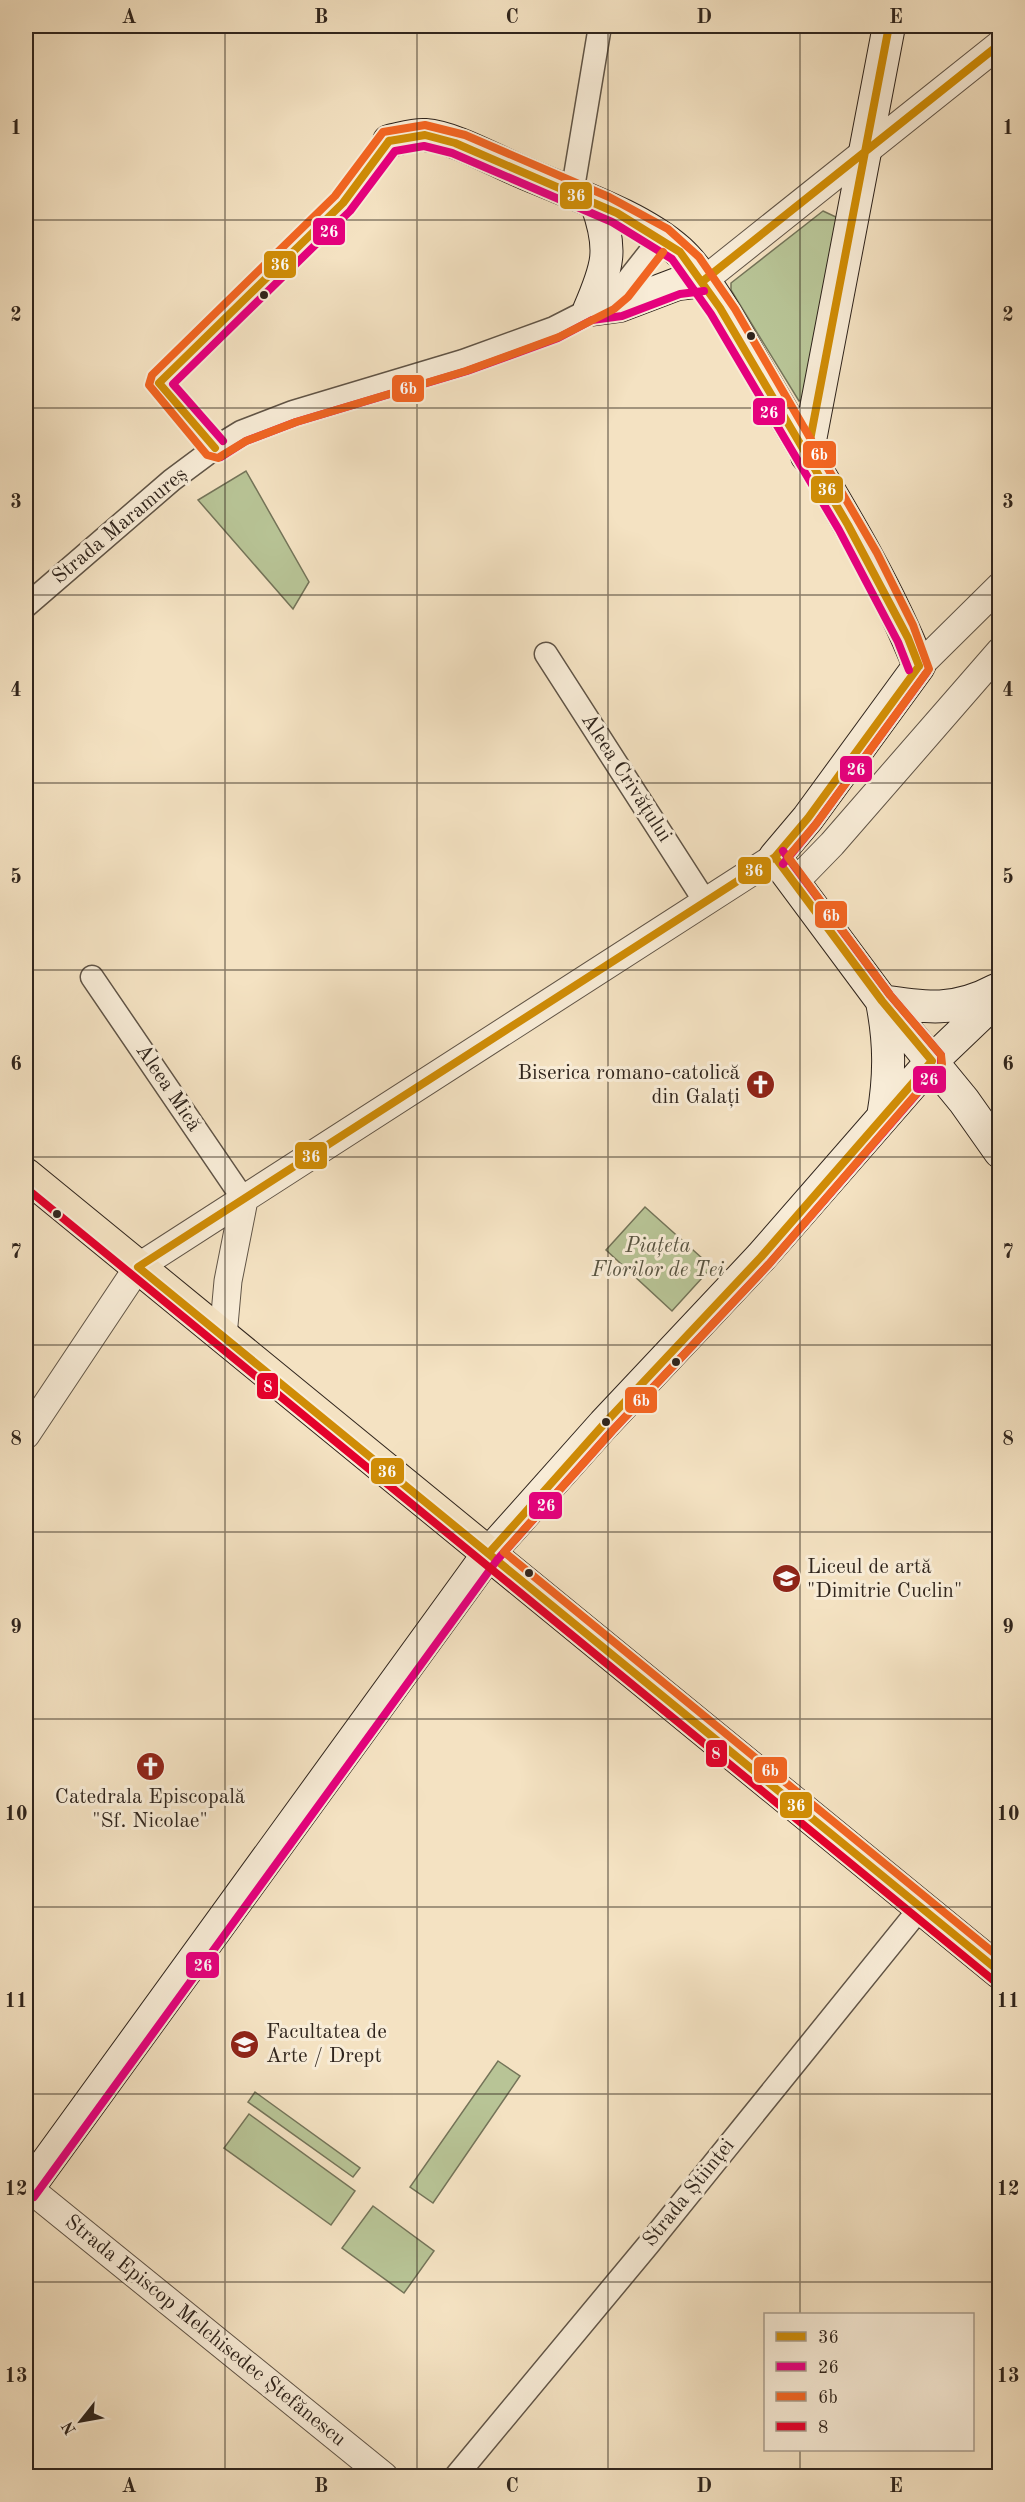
<svg xmlns="http://www.w3.org/2000/svg" width="1025" height="2502" font-family="'Old Standard TT',serif">
<rect width="100%" height="100%" fill="#f4e2c2"/>
<filter id="stains"><feTurbulence type="fractalNoise" baseFrequency=".00333" numOctaves="4"/><feColorMatrix values="0 0 0 0 .2 0 0 0 0 .09 0 0 0 0 .02 0 0 0 .5 -.17"/></filter>
<radialGradient id="worn" r=".72"><stop offset=".6" stop-color="#630" stop-opacity="0"/><stop offset="1" stop-color="#630" stop-opacity=".3"/></radialGradient>
<path fill="#b8c496" stroke="#747459" stroke-width="1.5" d="M 823,211 L 836,217 L 838,225 L 805,398 L 799,401 L 731,290 L 731,283 Z
M 246,471 L 309,582 L 293,609 L 198,500 Z
M 645,1207 L 712,1267 L 672,1311 L 606,1250 Z
M 498,2061 L 520,2076 L 433,2203 L 410,2187 Z
M 255,2092 L 360,2168 L 353,2177 L 248,2102 Z
M 249,2114 L 355,2191 L 331,2225 L 224,2148 Z
M 373,2206 L 434,2251 L 404,2293 L 342,2248 Z"/>
<g fill="none" stroke-linecap="round" stroke-linejoin="round">
<defs>
<path id="minor" d="M 572,194 L 600,26
M 26,606 L 172,480 L 215,448 L 241,432 L 293,412 L 463,361 L 554,328 L 607,301 L 620,290 L 661,238
M 546,654 L 706,903
M 92,977 L 244,1200
M 456,2476 L 648,2245 L 921,1907"/>
<path id="tertiary" d="M 703,281 L 1000,44
M 919,666 L 1000,586
M 794,883 L 832,844 L 1000,651
M 223,1336 L 228,1281 L 244,1200
M 26,1435 L 138,1267 L 775,857
M 26,2186 L 384,2476"/>
<path id="secondary" d="M 389,141 C 400,139 414,134 425,135 C 454,137 495,161 522,172 C 572,194 639,215 679,251 C 710,279 744,347 766,384 C 819,476 880,567 919,666 L 808,818 L 775,857 L 882,1001 L 964,1101 L 1000,1152
M 597,205 C 613,250 608,266 589,310 L 619,306 L 677,284 L 703,281
M 807,456 L 889,26
M 882,1001 C 926,1008 955,1012 996,990
M 882,1002 C 890,1042 890,1076 883,1117
M 26,2191 L 489,1553 L 604,1424 L 761,1257 L 932,1061 L 1000,996"/>
<path id="primary" d="M 26,1175 L 1000,1972"/>
</defs>
<use href="#minor" stroke="#605446" stroke-width="25"/>
<use href="#tertiary" stroke="#605446" stroke-width="29"/>
<use href="#secondary" stroke="#2f241c" stroke-width="34"/>
<use href="#primary" stroke="#2f241c" stroke-width="35"/>
<use href="#minor" stroke="#f8ecd7" stroke-width="22"/>
<use href="#tertiary" stroke="#f8ecd7" stroke-width="27"/>
<use href="#secondary" stroke="#f8ecd7" stroke-width="32"/>
<use href="#primary" stroke="#f4e2c2" stroke-width="33"/>
<defs>
<path id="bus-1" d="M 389,141 L 425,135 L 455,143 L 617,213 L 680,252 L 720,308 L 848,525 L 908,638 L 919,666
M 703,281 L 1000,44
M 215,448 L 159,383 L 343,203 L 389,141
M 807,456 L 889,26
M 919,666 L 808,818 L 775,857 L 138,1267 L 1000,1972
M 489,1553 L 604,1424 L 761,1257 L 932,1061 L 882,1001 L 775,857"/>
<path id="bus-2" d="M 223,441 L 173,384 L 350,211 L 395,151 L 424,146 L 452,153 L 612,222 L 672,259 L 711,314 L 839,530 L 898,642 L 909,670
M 221,457 L 246,441 L 296,422 L 467,371 L 558,338 L 592,320 L 622,316 L 680,294 L 704,291
M 783,864 L 816,824 L 927,672
M 34,2197 L 497,1560 L 612,1431 L 769,1264 L 941,1066 L 941,1055 L 890,995 L 783,851"/>
<path id="bus-3" d="M 663,252 L 628,297 L 614,309 L 559,337 L 466,371 L 296,422 L 246,441 L 218,458 L 207,455 L 149,385 L 152,375 L 335,196 L 383,132 L 425,125 L 465,135 L 609,197 L 668,229 L 699,257 L 735,309 L 877,553 L 913,625 L 929,669 L 816,824 L 788,857 L 890,995 L 941,1055 L 942,1064 L 769,1264 L 612,1431 L 504,1552 L 1000,1958"/>
<path id="bus-4" d="M 26,1188 L 993,1980"/>
</defs>
<use href="#bus-1" stroke="#f8ecd7" stroke-width="12"/>
<use href="#bus-2" stroke="#f8ecd7" stroke-width="12"/>
<use href="#bus-3" stroke="#f8ecd7" stroke-width="12"/>
<use href="#bus-4" stroke="#f8ecd7" stroke-width="12"/>
<use href="#bus-1" stroke="#cf8c06" stroke-width="8"/>
<use href="#bus-2" stroke="#e5007d" stroke-width="8"/>
<use href="#bus-3" stroke="#f26522" stroke-width="8"/>
<use href="#bus-4" stroke="#e4002b" stroke-width="8"/>
</g>
<path fill="none" stroke="#2f241c" stroke-width="1.5" stroke-opacity="0.55" d="M 225,26 L 225,2476M 417,26 L 417,2476M 608,26 L 608,2476M 800,26 L 800,2314M 26,220 L 1000,220M 26,408 L 1000,408M 26,595 L 1000,595M 26,783 L 1000,783M 26,970 L 1000,970M 26,1157 L 1000,1157M 26,1345 L 1000,1345M 26,1532 L 1000,1532M 26,1719 L 1000,1719M 26,1907 L 1000,1907M 26,2094 L 1000,2094M 26,2282 L 1000,2282M 800,2450 L 800,2476"/>
<defs>
<symbol id="church-disc" viewBox="-11 -11 22 22"><circle r="9.5" fill="#8f2418" stroke="#f8ecd7"/><path d="M-1.2-6h2.4v3.5h3.3v2.4h-3.3V6h-2.4V-.1h-3.3v-2.4h3.3Z" fill="#fff"/></symbol>
<symbol id="university-disc" viewBox="-11 -11 22 22"><circle r="9.5" fill="#8f2418" stroke="#f8ecd7"/><path d="M0-5L7-2L0 1L-7-2ZM-4 1L0 2.5L4 1V4Q0 6-4 4Z" fill="#fff"/></symbol>
</defs>
<g fill-rule="evenodd">
<use href="#church-disc" x="744" y="1068" width="33" height="33"/>
<use href="#university-disc" x="770" y="1562" width="33" height="33"/>
<use href="#church-disc" x="134" y="1750" width="33" height="33"/>
<use href="#university-disc" x="228" y="2028" width="33" height="33"/>
</g>
<g fill="#2f241c" stroke="#f8ecd7" stroke-width="2">
<circle cx="264" cy="295" r="5"/>
<circle cx="751" cy="336" r="5"/>
<circle cx="57" cy="1214" r="5"/>
<circle cx="676" cy="1362" r="5"/>
<circle cx="606" cy="1422" r="5"/>
<circle cx="529" cy="1573" r="5"/>
</g>
<g text-anchor="middle" dominant-baseline="central" stroke-width="6" stroke-linejoin="round" paint-order="stroke">
<g font-size="21" fill="#2f241c" stroke="#f8ecd7">
<text transform="translate(120 526) rotate(-40)">Strada Maramureș</text>
<text transform="translate(626 778) rotate(57)">Aleea Crivățului</text>
<text transform="translate(168 1088) rotate(56)">Aleea Mică</text>
<text transform="translate(689 2193) rotate(-51)">Strada Științei</text>
<text transform="translate(205 2331) rotate(39)">Strada Episcop Melchisedec Ștefănescu</text>
</g>
<g font-size="21" fill="#2f241c" stroke="#f8ecd7" text-anchor="start">
<text x="740" y="1073" text-anchor="end">Biserica romano-catolică<tspan x="740" dy="24">din Galați</tspan></text>
<text x="807" y="1567">Liceul de artă<tspan x="807" dy="24">"Dimitrie Cuclin"</tspan></text>
<text x="150" y="1797" text-anchor="middle">Catedrala Episcopală<tspan x="150" dy="24">"Sf. Nicolae"</tspan></text>
<text x="266" y="2032">Facultatea de<tspan x="266" dy="24">Arte / Drept</tspan></text>
</g>
<g font-size="21" font-style="italic" fill="#585441" stroke="#f8ecd7">
<text x="658" y="1246">Piațeta<tspan x="658" dy="24">Florilor de Tei</tspan></text>
</g>
</g>
<g stroke="#f8ecd7" stroke-width="2">
<rect x="559" y="181" width="34" height="29" rx="6" fill="#cf8c06"/>
<rect x="312" y="217" width="34" height="29" rx="6" fill="#e5007d"/>
<rect x="263" y="250" width="34" height="29" rx="6" fill="#cf8c06"/>
<rect x="391" y="374" width="34" height="29" rx="6" fill="#f26522"/>
<rect x="752" y="397" width="34" height="29" rx="6" fill="#e5007d"/>
<rect x="802" y="440" width="35" height="29" rx="6" fill="#f26522"/>
<rect x="810" y="475" width="34" height="29" rx="6" fill="#cf8c06"/>
<rect x="839" y="755" width="34" height="28" rx="6" fill="#e5007d"/>
<rect x="737" y="856" width="35" height="29" rx="6" fill="#cf8c06"/>
<rect x="814" y="900" width="34" height="29" rx="6" fill="#f26522"/>
<rect x="912" y="1065" width="35" height="29" rx="6" fill="#e5007d"/>
<rect x="294" y="1141" width="34" height="29" rx="6" fill="#cf8c06"/>
<rect x="256" y="1372" width="23" height="28" rx="6" fill="#e4002b"/>
<rect x="624" y="1386" width="34" height="28" rx="6" fill="#f26522"/>
<rect x="370" y="1457" width="35" height="28" rx="6" fill="#cf8c06"/>
<rect x="528" y="1491" width="35" height="29" rx="6" fill="#e5007d"/>
<rect x="705" y="1739" width="23" height="29" rx="6" fill="#e4002b"/>
<rect x="753" y="1756" width="35" height="28" rx="6" fill="#f26522"/>
<rect x="779" y="1791" width="34" height="28" rx="6" fill="#cf8c06"/>
<rect x="185" y="1951" width="35" height="28" rx="6" fill="#e5007d"/>
</g>
<g font-size="16" text-anchor="middle" font-weight="bold" fill="#fff">
<text x="576" y="201">36</text>
<text x="329" y="237">26</text>
<text x="280" y="270">36</text>
<text x="408" y="394">6b</text>
<text x="769" y="418">26</text>
<text x="819" y="460">6b</text>
<text x="827" y="495">36</text>
<text x="856" y="775">26</text>
<text x="754" y="876">36</text>
<text x="831" y="921">6b</text>
<text x="929" y="1085">26</text>
<text x="311" y="1162">36</text>
<text x="268" y="1392">8</text>
<text x="641" y="1406">6b</text>
<text x="387" y="1477">36</text>
<text x="546" y="1511">26</text>
<text x="716" y="1759">8</text>
<text x="770" y="1776">6b</text>
<text x="796" y="1811">36</text>
<text x="203" y="1971">26</text>
</g>
<rect width="1025" height="2502" fill="none" stroke="#f4e2c2" stroke-width="66"/>
<rect x="764" y="2313" width="210" height="138" fill="#f8ecd7" stroke="#a89c8c" stroke-width="1.5"/>
<rect x="776" y="2332" width="30" height="9" fill="#cf8c06" stroke="#a89c8c" stroke-width="1.5"/>
<text x="818" y="2343" font-size="18" fill="#2f241c">36</text>
<rect x="776" y="2362" width="30" height="9" fill="#e5007d" stroke="#a89c8c" stroke-width="1.5"/>
<text x="818" y="2373" font-size="18" fill="#2f241c">26</text>
<rect x="776" y="2392" width="30" height="9" fill="#f26522" stroke="#a89c8c" stroke-width="1.5"/>
<text x="818" y="2403" font-size="18" fill="#2f241c">6b</text>
<rect x="776" y="2422" width="30" height="9" fill="#e4002b" stroke="#a89c8c" stroke-width="1.5"/>
<text x="818" y="2433" font-size="18" fill="#2f241c">8</text>
<g transform="translate(81 2421) rotate(239)" stroke="#f8ecd7" stroke-width="4.5" paint-order="stroke">
<path d="M0-4.5L10 22L0 15L-10 22Z" fill="#2f241c"/>
<text y="-9" font-size="16" font-weight="bold" text-anchor="middle" fill="#2f241c">N</text>
</g>
<rect x="33" y="33" width="959" height="2436" fill="none" stroke="#2f241c" stroke-width="2"/>
<g font-size="20" text-anchor="middle" font-weight="bold" fill="#2f241c">
<text x="129" y="23">A</text>
<text x="321" y="23">B</text>
<text x="512" y="23">C</text>
<text x="704" y="23">D</text>
<text x="896" y="23">E</text>
<text x="16" y="134">1</text>
<text x="1008" y="134">1</text>
<text x="16" y="321">2</text>
<text x="1008" y="321">2</text>
<text x="16" y="508">3</text>
<text x="1008" y="508">3</text>
<text x="16" y="696">4</text>
<text x="1008" y="696">4</text>
<text x="16" y="883">5</text>
<text x="1008" y="883">5</text>
<text x="16" y="1070">6</text>
<text x="1008" y="1070">6</text>
<text x="16" y="1258">7</text>
<text x="1008" y="1258">7</text>
<text x="16" y="1445">8</text>
<text x="1008" y="1445">8</text>
<text x="16" y="1633">9</text>
<text x="1008" y="1633">9</text>
<text x="16" y="1820">10</text>
<text x="1008" y="1820">10</text>
<text x="16" y="2007">11</text>
<text x="1008" y="2007">11</text>
<text x="16" y="2195">12</text>
<text x="1008" y="2195">12</text>
<text x="16" y="2382">13</text>
<text x="1008" y="2382">13</text>
<text x="129" y="2492">A</text>
<text x="321" y="2492">B</text>
<text x="512" y="2492">C</text>
<text x="704" y="2492">D</text>
<text x="896" y="2492">E</text>
</g>
<rect width="100%" height="100%" filter="url(#stains)"/>
<rect width="100%" height="100%" fill="url(#worn)"/>
</svg>
